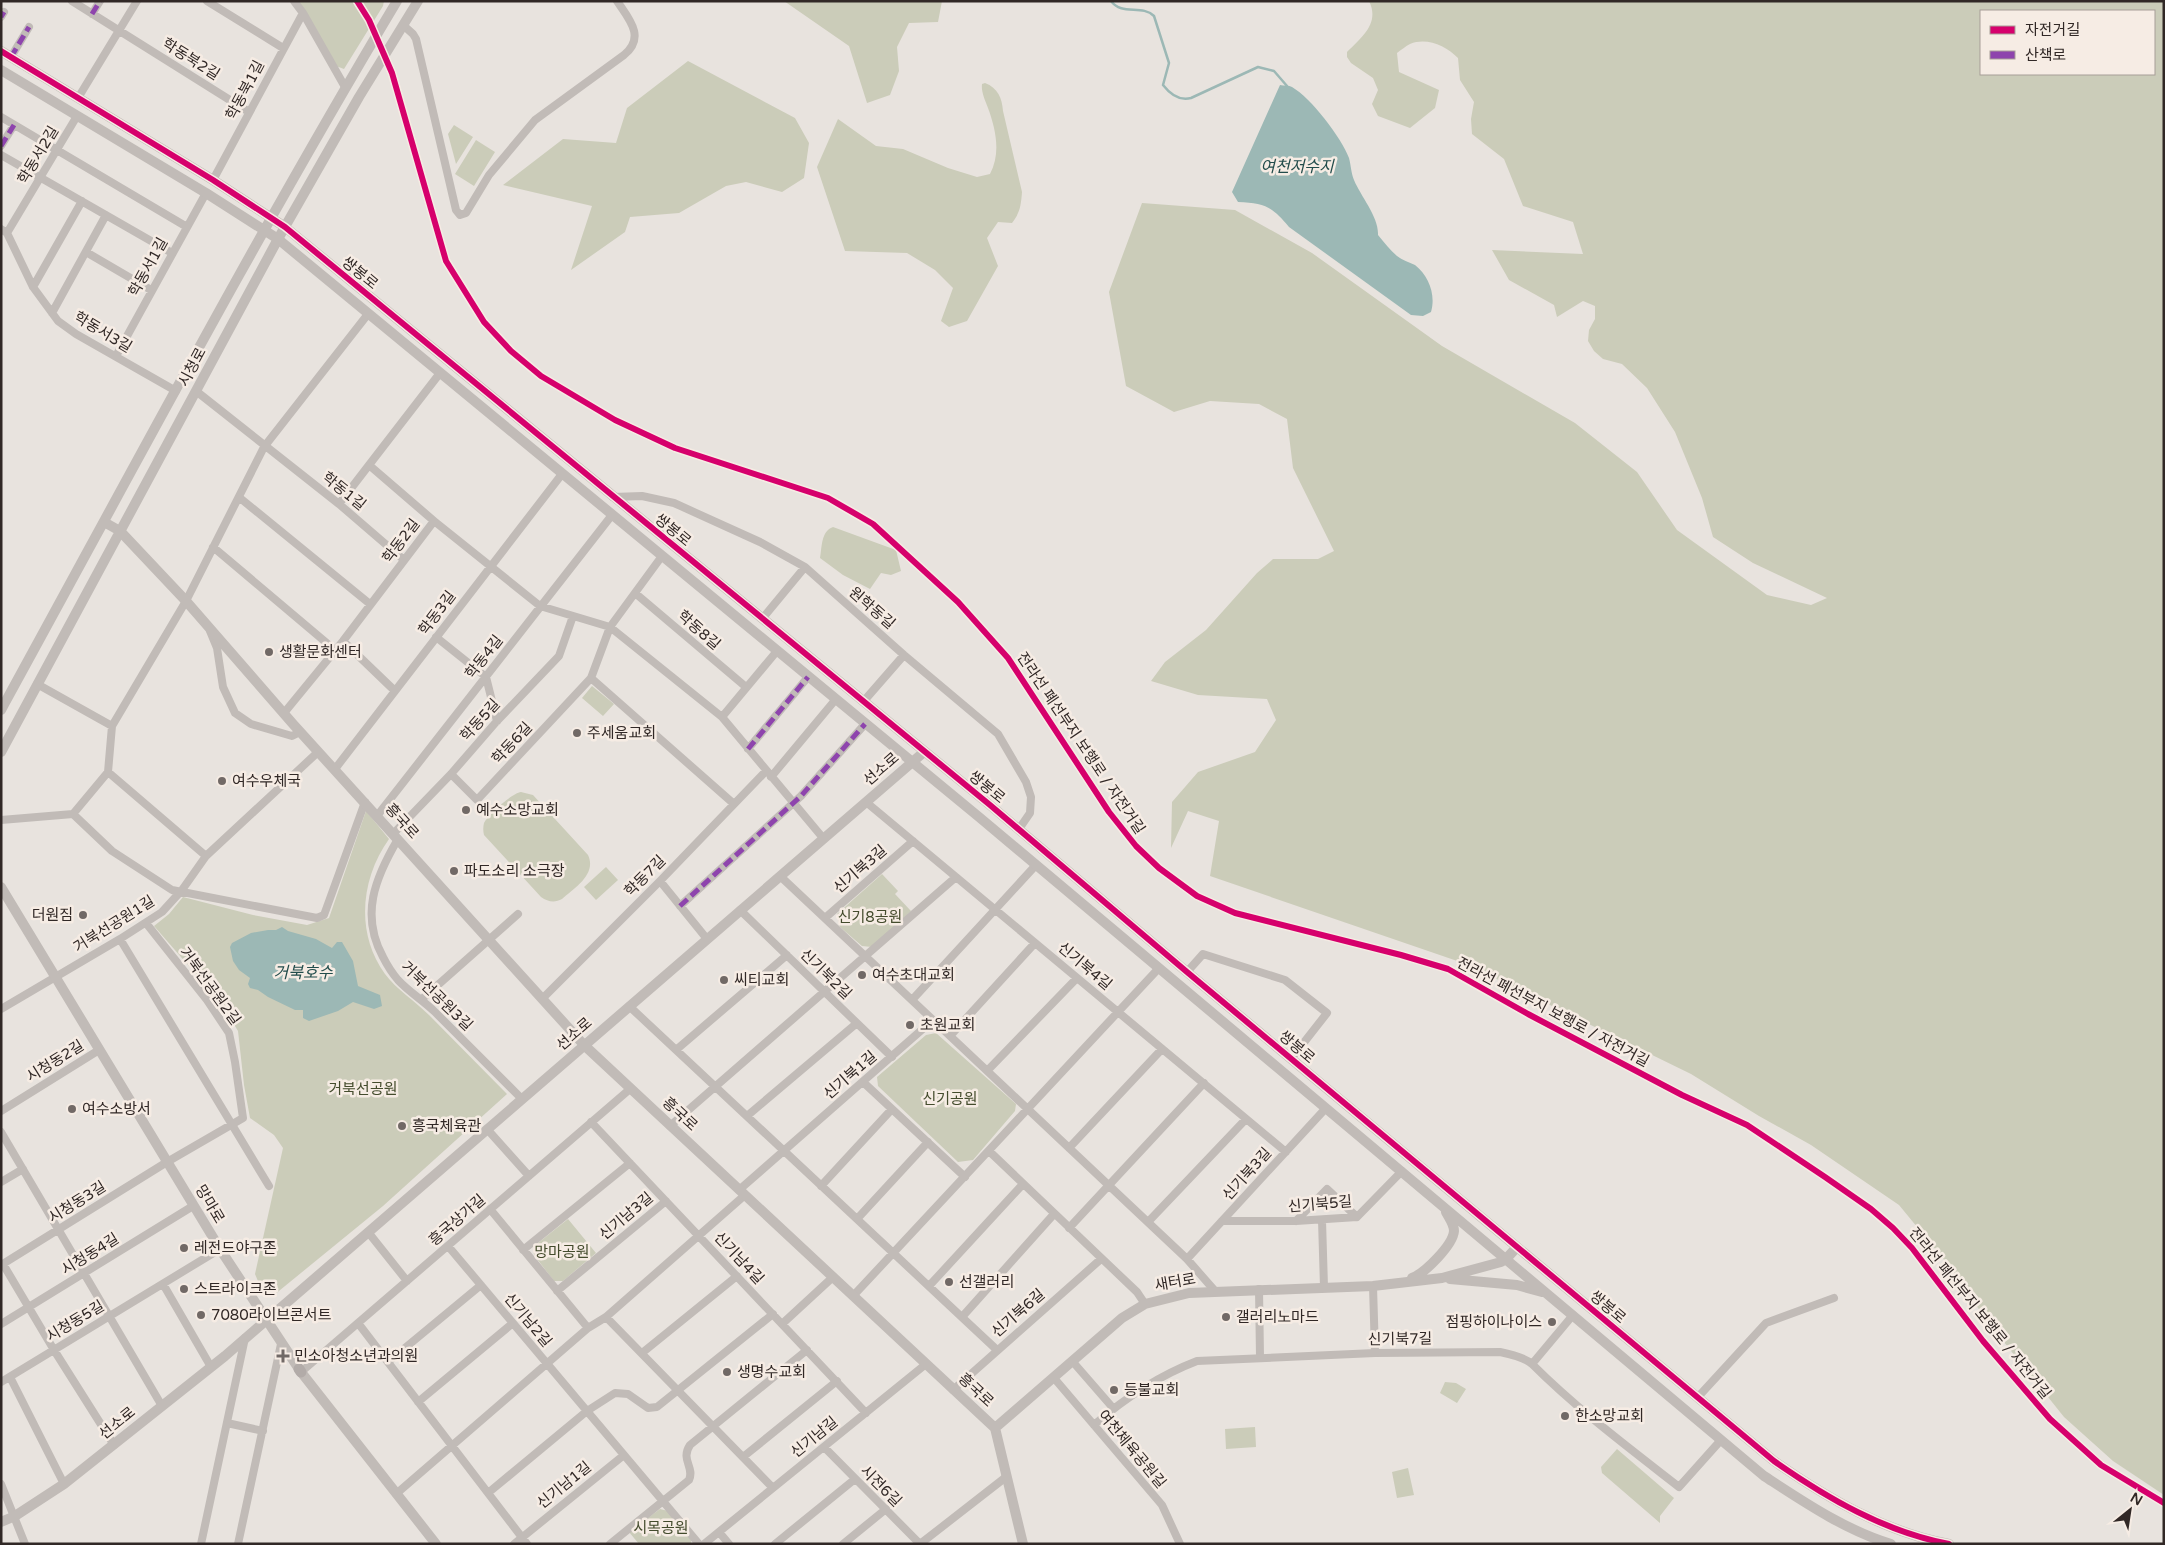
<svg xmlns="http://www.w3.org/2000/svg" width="2165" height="1545" font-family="'Varela Round','Noto Sans KR',sans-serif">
<rect width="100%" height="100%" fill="#e8e3de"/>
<path fill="#cbccb9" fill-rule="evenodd" d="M 297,1 L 384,1 L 383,6 L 344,69 L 336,66 Z
M 784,1 L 942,1 L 938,22 L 909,23 L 897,47 L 899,71 L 890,95 L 867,103 L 849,46 Z
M 1369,1 L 2164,1 L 2164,1495 L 2113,1461 L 2064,1417 L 1987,1321 L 1950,1267 L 1899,1205 L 1811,1145 L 1759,1116 L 1691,1074 L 1466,964 L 1210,876 L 1219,821 L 1188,811 L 1171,848 L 1172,802 L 1198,772 L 1255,752 L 1276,720 L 1267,699 L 1198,695 L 1151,681 L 1165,662 L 1206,630 L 1257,573 L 1273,559 L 1318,559 L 1334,551 L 1293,468 L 1287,419 L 1259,404 L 1210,401 L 1174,412 L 1126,386 L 1109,292 L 1142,203 L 1235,210 L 1312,253 L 1442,346 L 1575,423 L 1637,472 L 1677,530 L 1767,595 L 1811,605 L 1827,598 L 1753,563 L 1713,537 L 1702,498 L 1675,432 L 1647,388 L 1622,364 L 1603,359 L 1594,351 L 1588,341 L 1589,330 L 1595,319 L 1595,306 L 1583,301 L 1557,317 L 1554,305 L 1509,280 L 1492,250 L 1583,254 L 1573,222 L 1523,206 L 1504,159 L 1472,134 L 1471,119 L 1474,102 L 1460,80 L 1458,58 C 1446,46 1427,37 1410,44 C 1406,46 1401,50 1397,53 L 1399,72 L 1439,90 L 1435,108 L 1410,128 L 1378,116 L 1372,104 L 1378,90 L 1373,78 L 1351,63 L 1347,57 L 1347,52 C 1362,37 1380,23 1369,1 ZM 2154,11 L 2154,74 L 1981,74 L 1981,11 Z
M 688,61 L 795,118 L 809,143 L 804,178 L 782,192 L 746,182 L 726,186 L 679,213 L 630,217 L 625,232 L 571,270 L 592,206 L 503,185 L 563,139 L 616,143 L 627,108 Z
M 985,83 C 998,88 1002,98 1003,111 L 1022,192 C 1021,205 1020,213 1012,223 L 998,222 L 987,238 L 998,266 L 967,321 L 949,327 L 941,321 L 953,288 L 935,270 L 907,253 L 845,251 L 817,167 L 838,119 L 876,146 L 903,149 L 948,168 L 977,177 L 990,174 C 1001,153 996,130 988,108 C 985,100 981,92 982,84 Z
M 454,125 L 473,137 L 456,164 L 448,134 Z
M 476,140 L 495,152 L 474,186 L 455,174 Z
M 833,527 L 896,550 L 901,571 L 891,575 L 881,573 L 870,589 L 843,575 L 820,558 C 822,547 821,531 833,527 Z
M 592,686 L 614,704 L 603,716 L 582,698 Z
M 521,792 L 533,795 L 588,855 C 597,874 575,888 562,899 C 555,903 548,902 541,897 L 484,835 C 483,831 483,827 484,823 C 488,815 512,793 521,792 Z
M 366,811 L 389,839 C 361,878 355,933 385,974 C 397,990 415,1001 429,1015 C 455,1041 481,1068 507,1094 L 383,1206 L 274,1295 L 263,1293 L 255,1274 L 283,1148 L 274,1135 L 250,1118 L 244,1085 L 238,1031 L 221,1003 L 154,926 L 169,914 L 183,897 L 253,915 L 307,925 L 329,918 Z
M 606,867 L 618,880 L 596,900 L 584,887 Z
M 882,874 L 898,891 L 895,894 L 911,911 L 872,947 L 862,946 L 840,927 L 837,914 Z
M 936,1033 L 1016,1104 L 1015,1111 L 973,1160 L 958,1162 L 878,1086 L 877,1077 L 926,1035 Z
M 568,1219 L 596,1253 L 563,1281 L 554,1281 L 534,1255 L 533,1247 Z
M 1445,1382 L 1456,1383 L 1466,1389 L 1457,1403 L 1440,1393 Z
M 1255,1427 L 1256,1447 L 1226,1449 L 1225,1429 Z
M 1617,1449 L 1674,1498 L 1660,1516 L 1660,1523 L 1602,1473 L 1601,1467 Z
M 1408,1468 L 1414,1495 L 1397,1498 L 1392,1472 Z
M 660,1509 L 668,1511 L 691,1540 L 691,1544 L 639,1544 L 629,1532 Z"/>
<path fill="#9cb8b5" d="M 1280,85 C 1284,86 1289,85 1292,87 C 1311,98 1341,137 1349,158 C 1351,165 1351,173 1354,180 C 1361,197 1379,217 1378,235 C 1384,242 1390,250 1397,256 C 1402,260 1409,262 1415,265 C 1429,276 1436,295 1431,312 L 1423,316 L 1411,315 L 1289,227 C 1272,206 1264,203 1238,202 L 1232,192 Z
M 282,927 L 288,931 L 316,939 L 332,948 L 337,942 L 342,942 L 353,961 L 358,986 L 380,995 L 382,1006 L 374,1009 L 353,1002 L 338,1011 L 309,1021 L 303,1018 L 303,1010 L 295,1010 L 268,997 L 258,990 L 250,988 L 248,984 L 250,978 L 239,970 L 233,961 L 230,947 L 232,943 L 251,933 L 268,930 L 276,930 Z"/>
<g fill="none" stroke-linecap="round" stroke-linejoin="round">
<path stroke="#9cb8b5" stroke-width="2.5" d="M 1111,1 C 1122,16 1142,4 1154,16 L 1169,63 L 1163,85 C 1170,94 1180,101 1191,98 L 1258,67 L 1274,71 L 1287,86"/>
<path stroke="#c1bbb7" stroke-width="8" d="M 72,1 L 249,112
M 207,1 L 283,48
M 294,1 L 303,13 L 345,87
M 92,14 L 100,1
M 1,17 L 4,12
M 403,25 L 413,34 L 416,39 L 456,210 L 460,215 L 466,213 L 489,175 L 535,120 L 624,55 C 646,37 629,19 617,1
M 11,57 L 29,27
M 78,98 L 137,1
M 1,117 L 187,227
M 1,146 L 14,125
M 1,155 L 172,253
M 213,180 L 303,13
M 1,229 L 7,233 L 33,287 L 58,321 L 76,334 L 176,391
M 7,233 L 77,116
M 86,252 L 151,290
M 33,287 L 82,201
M 52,313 L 106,215
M 116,356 L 206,193
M 196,391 L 339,504 L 404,560
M 613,497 L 642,496 L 674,503 L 760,542 L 805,567 L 904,655 L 998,734 L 1026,782 L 1031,797 L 1030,813 L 1019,829
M 240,498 L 370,604
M 339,504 L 369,465
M 434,521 L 540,606 L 610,627 L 722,717 L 823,838
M 213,547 L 335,650
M 635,593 L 746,687
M 762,619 L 805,567
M 210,631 L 217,648 L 223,687 L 235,713 L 251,724 L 292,736 L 300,732
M 436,637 L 486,677 L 497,721
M 343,641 L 395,691
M 591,678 L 734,804
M 37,684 L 112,726
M 863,702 L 904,655
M 284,713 L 343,641 L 434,521 L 369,465 L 440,373
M 722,717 L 777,651
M 748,749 L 808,677
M 335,769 L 562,474
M 108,772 L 206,856
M 451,774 L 477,800 L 591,678 L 610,627 L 662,556
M 771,777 L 836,699
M 866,802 L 1286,1152
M 73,814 L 112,851 L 172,890 L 317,918 L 324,915 L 365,802
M 377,816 L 612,515
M 1,820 L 73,814 L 108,772 L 112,726 L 186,601 L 264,447 L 368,314
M 393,834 L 451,774 L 497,721 L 559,656 L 573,616
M 398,839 C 375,878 360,915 383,957 C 387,965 392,973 398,980 C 409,992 424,1001 435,1012 C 464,1041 493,1070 522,1099
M 780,876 L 1187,1259 L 1215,1291
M 660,881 L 707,939
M 680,906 L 801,796 L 865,724
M 740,910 L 892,1057
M 825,918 L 913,841
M 120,939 L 269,1186
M 1187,972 L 1203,954 L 1285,980 L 1327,1013 L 1291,1059
M 422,999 L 518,914
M 542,999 L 660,881 L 766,771
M 912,1000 L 1036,865
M 629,1006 L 997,1350
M 1,1009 L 120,939 L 162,912 L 182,890 L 206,856 L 318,752
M 950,1036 L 1035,943
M 676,1050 L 787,955
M 987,1071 L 1077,978
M 863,1082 L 965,1177
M 1,1111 L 99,1050
M 747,1116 L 857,1023
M 591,1122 L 866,1413
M 670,1126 L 956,877
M 487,1129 L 529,1176
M 1,1132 L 162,1406
M 1069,1148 L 1162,1049
M 989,1151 L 1137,1292 L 1145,1304
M 1,1182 L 23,1169
M 821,1186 L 892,1109
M 739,1190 L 933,1020
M 490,1209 L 588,1328
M 857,1219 L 928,1142
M 1322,1220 L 1324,1287
M 1222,1221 L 1296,1221 L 1357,1217 L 1402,1171
M 1296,1221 L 1327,1189 L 1357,1217
M 1148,1222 L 1246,1119
M 1069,1228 L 1204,1083
M 368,1232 L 407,1281
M 448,1246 L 699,1544
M 523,1250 L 630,1163
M 1187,1259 L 1326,1108
M 3,1264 L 54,1350 L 114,1445
M 1,1265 L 167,1162 L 243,1118 L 235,1062 L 229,1033 L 207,1000 L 146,923
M 163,1284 L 211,1367
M 929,1286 L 1023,1184
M 1373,1286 L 1375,1353
M 1259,1289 L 1260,1357
M 557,1291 L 666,1201
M 853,1296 L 1159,968
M 606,1317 L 773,1488
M 962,1317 L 1054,1214
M 358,1323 L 527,1544
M 1,1324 L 193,1206
M 782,1324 L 833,1277
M 642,1353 L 737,1276
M 388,1362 L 481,1285
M 1073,1362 L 1113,1408
M 1532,1364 L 1573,1315
M 301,1372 L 630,1089
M 10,1377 L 64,1484
M 1054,1378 L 1162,1505 L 1180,1544
M 1,1382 L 220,1249
M 953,1390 L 1101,1259
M 1698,1397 L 1766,1323 L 1834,1298
M 418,1402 L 513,1323
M 227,1423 L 263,1431
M 1094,1425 C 1126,1397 1158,1376 1197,1361 L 1375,1353 L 1500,1352 C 1510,1354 1524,1357 1532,1364 C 1577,1409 1629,1448 1679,1487 L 1721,1440
M 824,1447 L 920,1544
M 743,1457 L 837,1381
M 1,1484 L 25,1544
M 488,1493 L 587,1411 L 615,1393 L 628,1394 L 648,1408 L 657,1407 L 773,1314
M 396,1494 L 588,1328 L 606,1317 L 745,1195
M 719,1532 L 729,1544
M 201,1544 L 245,1338
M 238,1544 L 281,1344
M 514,1544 L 624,1455
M 610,1544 L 689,1480 C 695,1467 680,1460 690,1445 L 807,1350
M 704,1544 L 926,1364
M 775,1544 L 855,1479
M 843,1544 L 886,1509
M 920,1544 L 1006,1477"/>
<path stroke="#c1bbb7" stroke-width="10" d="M 1,51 L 213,180 L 285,227 L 990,805 L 1187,972 L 1774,1461 C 1827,1498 1885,1532 1949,1544
M 1,70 L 206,193 L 278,239 L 979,817 L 1764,1476 C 1804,1502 1845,1530 1891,1544
M 104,522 L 120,531 L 186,601 L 293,724 L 584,1045 L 995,1428
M 1,710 C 131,473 258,233 397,1
M 1,752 L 278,239 L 359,97 L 418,1
M 1,887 L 220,1249 L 299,1369
M 1412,1278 C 1425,1273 1453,1245 1454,1231 C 1454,1224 1449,1218 1446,1212
M 1450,1279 L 1517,1285 L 1542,1292
M 301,1372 L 436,1544
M 1,1522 L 15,1516 L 64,1484 L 225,1356 L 924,752
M 1023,1544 L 995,1428 L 1122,1318 L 1145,1304 L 1189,1293 L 1373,1286 L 1442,1278 L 1501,1262 L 1506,1259 L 1517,1247"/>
<path stroke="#b2aba8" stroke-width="11" d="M 299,1369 L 301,1372"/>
<path stroke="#8e44ad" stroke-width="5" stroke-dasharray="10 5" stroke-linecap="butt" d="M 92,14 L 100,1
M 1,17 L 4,12
M 11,57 L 29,27
M 1,146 L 14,125
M 748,749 L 808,677
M 680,906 L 801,796 L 865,724"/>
<defs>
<path id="cycleway" d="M 357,1 L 369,20 L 392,73 L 446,261 L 484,322 L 511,351 L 541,376 L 615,420 L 675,448 L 828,498 L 873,524 L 958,602 L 1008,658 L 1109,812 L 1136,846 L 1159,868 L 1197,896 L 1235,913 L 1401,955 L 1448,969 L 1528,1014 L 1682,1095 L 1747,1125 L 1825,1177 L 1871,1209 L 1893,1228 L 1912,1248 L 1983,1341 L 2050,1419 L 2101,1465 L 2164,1503
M 1,51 L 213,180 L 285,227 L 990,805 L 1187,972 L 1774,1461 C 1827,1498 1885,1532 1949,1544"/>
</defs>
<use href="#cycleway" stroke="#f6ece4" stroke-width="9"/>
<use href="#cycleway" stroke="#d6006c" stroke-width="6"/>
</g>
<g fill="#716966" stroke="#f6ece4" stroke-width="2">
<circle cx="269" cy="652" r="5"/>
<circle cx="577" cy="733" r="5"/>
<circle cx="222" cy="781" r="5"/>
<circle cx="466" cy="810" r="5"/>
<circle cx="454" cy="871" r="5"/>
<circle cx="83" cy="915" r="5"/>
<circle cx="862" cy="975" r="5"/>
<circle cx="724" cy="980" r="5"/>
<circle cx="910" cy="1025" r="5"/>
<circle cx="72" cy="1109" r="5"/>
<circle cx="402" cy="1126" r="5"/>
<circle cx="184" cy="1248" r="5"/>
<circle cx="949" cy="1282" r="5"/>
<circle cx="184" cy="1289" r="5"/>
<circle cx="201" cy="1315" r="5"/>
<circle cx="1226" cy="1317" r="5"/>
<circle cx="1552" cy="1322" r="5"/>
<path d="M280.5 1348.5h5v5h5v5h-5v5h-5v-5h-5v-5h5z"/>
<circle cx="727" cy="1372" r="5"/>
<circle cx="1114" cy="1390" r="5"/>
<circle cx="1565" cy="1416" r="5"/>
</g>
<g text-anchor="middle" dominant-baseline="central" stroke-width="5" stroke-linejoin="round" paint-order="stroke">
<g font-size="15" fill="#312826" stroke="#f6ece4">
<text transform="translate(191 59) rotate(32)">학동북2길</text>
<text transform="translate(245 90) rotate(-62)">학동북1길</text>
<text transform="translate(38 155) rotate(-59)">학동서2길</text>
<text transform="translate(148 267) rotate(-61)">학동서1길</text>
<text transform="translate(360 273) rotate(39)">쌍봉로</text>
<text transform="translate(103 332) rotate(31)">학동서3길</text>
<text transform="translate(192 367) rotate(-62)">시청로</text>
<text transform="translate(344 491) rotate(39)">학동1길</text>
<text transform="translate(673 530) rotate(39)">쌍봉로</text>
<text transform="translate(401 541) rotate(-53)">학동2길</text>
<text transform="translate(872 608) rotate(41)">원학동길</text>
<text transform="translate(437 613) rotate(-53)">학동3길</text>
<text transform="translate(699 630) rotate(41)">학동8길</text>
<text transform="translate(484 657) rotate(-52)">학동4길</text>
<text transform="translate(480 720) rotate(-48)">학동5길</text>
<text transform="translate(512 743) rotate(-47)">학동6길</text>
<text transform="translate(1081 743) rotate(56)">전라선 폐선부지 보행로 / 자전거길</text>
<text transform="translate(881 769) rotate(-41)">선소로</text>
<text transform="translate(987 787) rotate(39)">쌍봉로</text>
<text transform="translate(402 821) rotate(48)">흥국로</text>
<text transform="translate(860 869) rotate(-41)">신기북3길</text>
<text transform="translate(645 876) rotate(-45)">학동7길</text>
<text transform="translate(114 924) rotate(-32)">거북선공원1길</text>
<text transform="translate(1085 966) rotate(40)">신기북4길</text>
<text transform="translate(826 974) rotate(44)">신기북2길</text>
<text transform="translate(210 986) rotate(54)">거북선공원2길</text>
<text transform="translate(437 996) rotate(44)">거북선공원3길</text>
<text transform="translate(1553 1012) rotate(28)">전라선 폐선부지 보행로 / 자전거길</text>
<text transform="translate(574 1034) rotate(-41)">선소로</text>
<text transform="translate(1297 1047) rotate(40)">쌍봉로</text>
<text transform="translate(55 1061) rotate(-32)">시청동2길</text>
<text transform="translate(850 1075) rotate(-41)">신기북1길</text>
<text transform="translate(680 1114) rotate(43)">흥국로</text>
<text transform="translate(1247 1174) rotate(-48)">신기북3길</text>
<text transform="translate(77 1202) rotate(-32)">시청동3길</text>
<text transform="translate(210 1204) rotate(59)">망마로</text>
<text transform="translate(1320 1204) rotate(-5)">신기북5길</text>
<text transform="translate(626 1216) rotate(-40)">신기남3길</text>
<text transform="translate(457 1220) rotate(-41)">흥국상가길</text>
<text transform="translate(90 1254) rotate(-32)">시청동4길</text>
<text transform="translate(739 1258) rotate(47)">신기남4길</text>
<text transform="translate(1175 1282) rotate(-10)">새터로</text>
<text transform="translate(1608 1307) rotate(40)">쌍봉로</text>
<text transform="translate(1018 1313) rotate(-41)">신기북6길</text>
<text transform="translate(1980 1313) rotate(51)">전라선 폐선부지 보행로 / 자전거길</text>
<text transform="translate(528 1320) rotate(50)">신기남2길</text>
<text transform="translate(75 1321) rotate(-31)">시청동5길</text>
<text transform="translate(1400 1339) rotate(-1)">신기북7길</text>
<text transform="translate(976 1390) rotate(43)">흥국로</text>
<text transform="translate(117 1423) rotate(-39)">선소로</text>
<text transform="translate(814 1437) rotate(-39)">신기남길</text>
<text transform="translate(1132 1449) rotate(50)">여천체육공원길</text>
<text transform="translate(564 1485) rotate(-39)">신기남1길</text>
<text transform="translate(881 1486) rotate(45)">시전6길</text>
</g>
<g font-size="15" fill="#312826" stroke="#f6ece4" text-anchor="start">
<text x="279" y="652">생활문화센터</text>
<text x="587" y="733">주세움교회</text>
<text x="232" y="781">여수우체국</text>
<text x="476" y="810">예수소망교회</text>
<text x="464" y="871">파도소리 소극장</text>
<text x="73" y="915" text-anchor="end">더원짐</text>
<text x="872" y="975">여수초대교회</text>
<text x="734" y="980">씨티교회</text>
<text x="920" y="1025">초원교회</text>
<text x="82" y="1109">여수소방서</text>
<text x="412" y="1126">흥국체육관</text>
<text x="194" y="1248">레전드야구존</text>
<text x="959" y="1282">선갤러리</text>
<text x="194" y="1289">스트라이크존</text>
<text x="211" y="1315">7080라이브콘서트</text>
<text x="1236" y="1317">갤러리노마드</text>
<text x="1542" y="1322" text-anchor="end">점핑하이나이스</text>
<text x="294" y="1356">민소아청소년과의원</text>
<text x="737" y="1372">생명수교회</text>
<text x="1124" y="1390">등불교회</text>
<text x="1575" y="1416">한소망교회</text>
</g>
<g font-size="15" fill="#444c2d" stroke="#f6ece4">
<text x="870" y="917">신기8공원</text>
<text x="363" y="1089">거북선공원</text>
<text x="950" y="1099">신기공원</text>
<text x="562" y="1252">망마공원</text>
<text x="661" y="1528">시목공원</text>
</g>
<g font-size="16" font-style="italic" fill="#224c4b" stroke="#f6ece4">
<text x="1297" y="167">여천저수지</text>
<text x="303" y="973">거북호수</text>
</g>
</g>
<rect width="2165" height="1545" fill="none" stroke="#312826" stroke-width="5"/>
<rect x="1980" y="10" width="175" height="65" fill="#f6ece4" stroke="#a79e98"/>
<rect x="1990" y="26" width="25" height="8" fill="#d6006c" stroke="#a79e98"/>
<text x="2025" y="35" font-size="15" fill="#312826">자전거길</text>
<rect x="1990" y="51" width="25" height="8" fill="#8e44ad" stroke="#a79e98"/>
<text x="2025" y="60" font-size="15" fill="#312826">산책로</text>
<g transform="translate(2130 1510) rotate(30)" stroke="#f6ece4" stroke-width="4" paint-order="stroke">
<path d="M0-4L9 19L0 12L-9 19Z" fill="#312826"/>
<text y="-8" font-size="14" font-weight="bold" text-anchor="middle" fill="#312826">N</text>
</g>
</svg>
